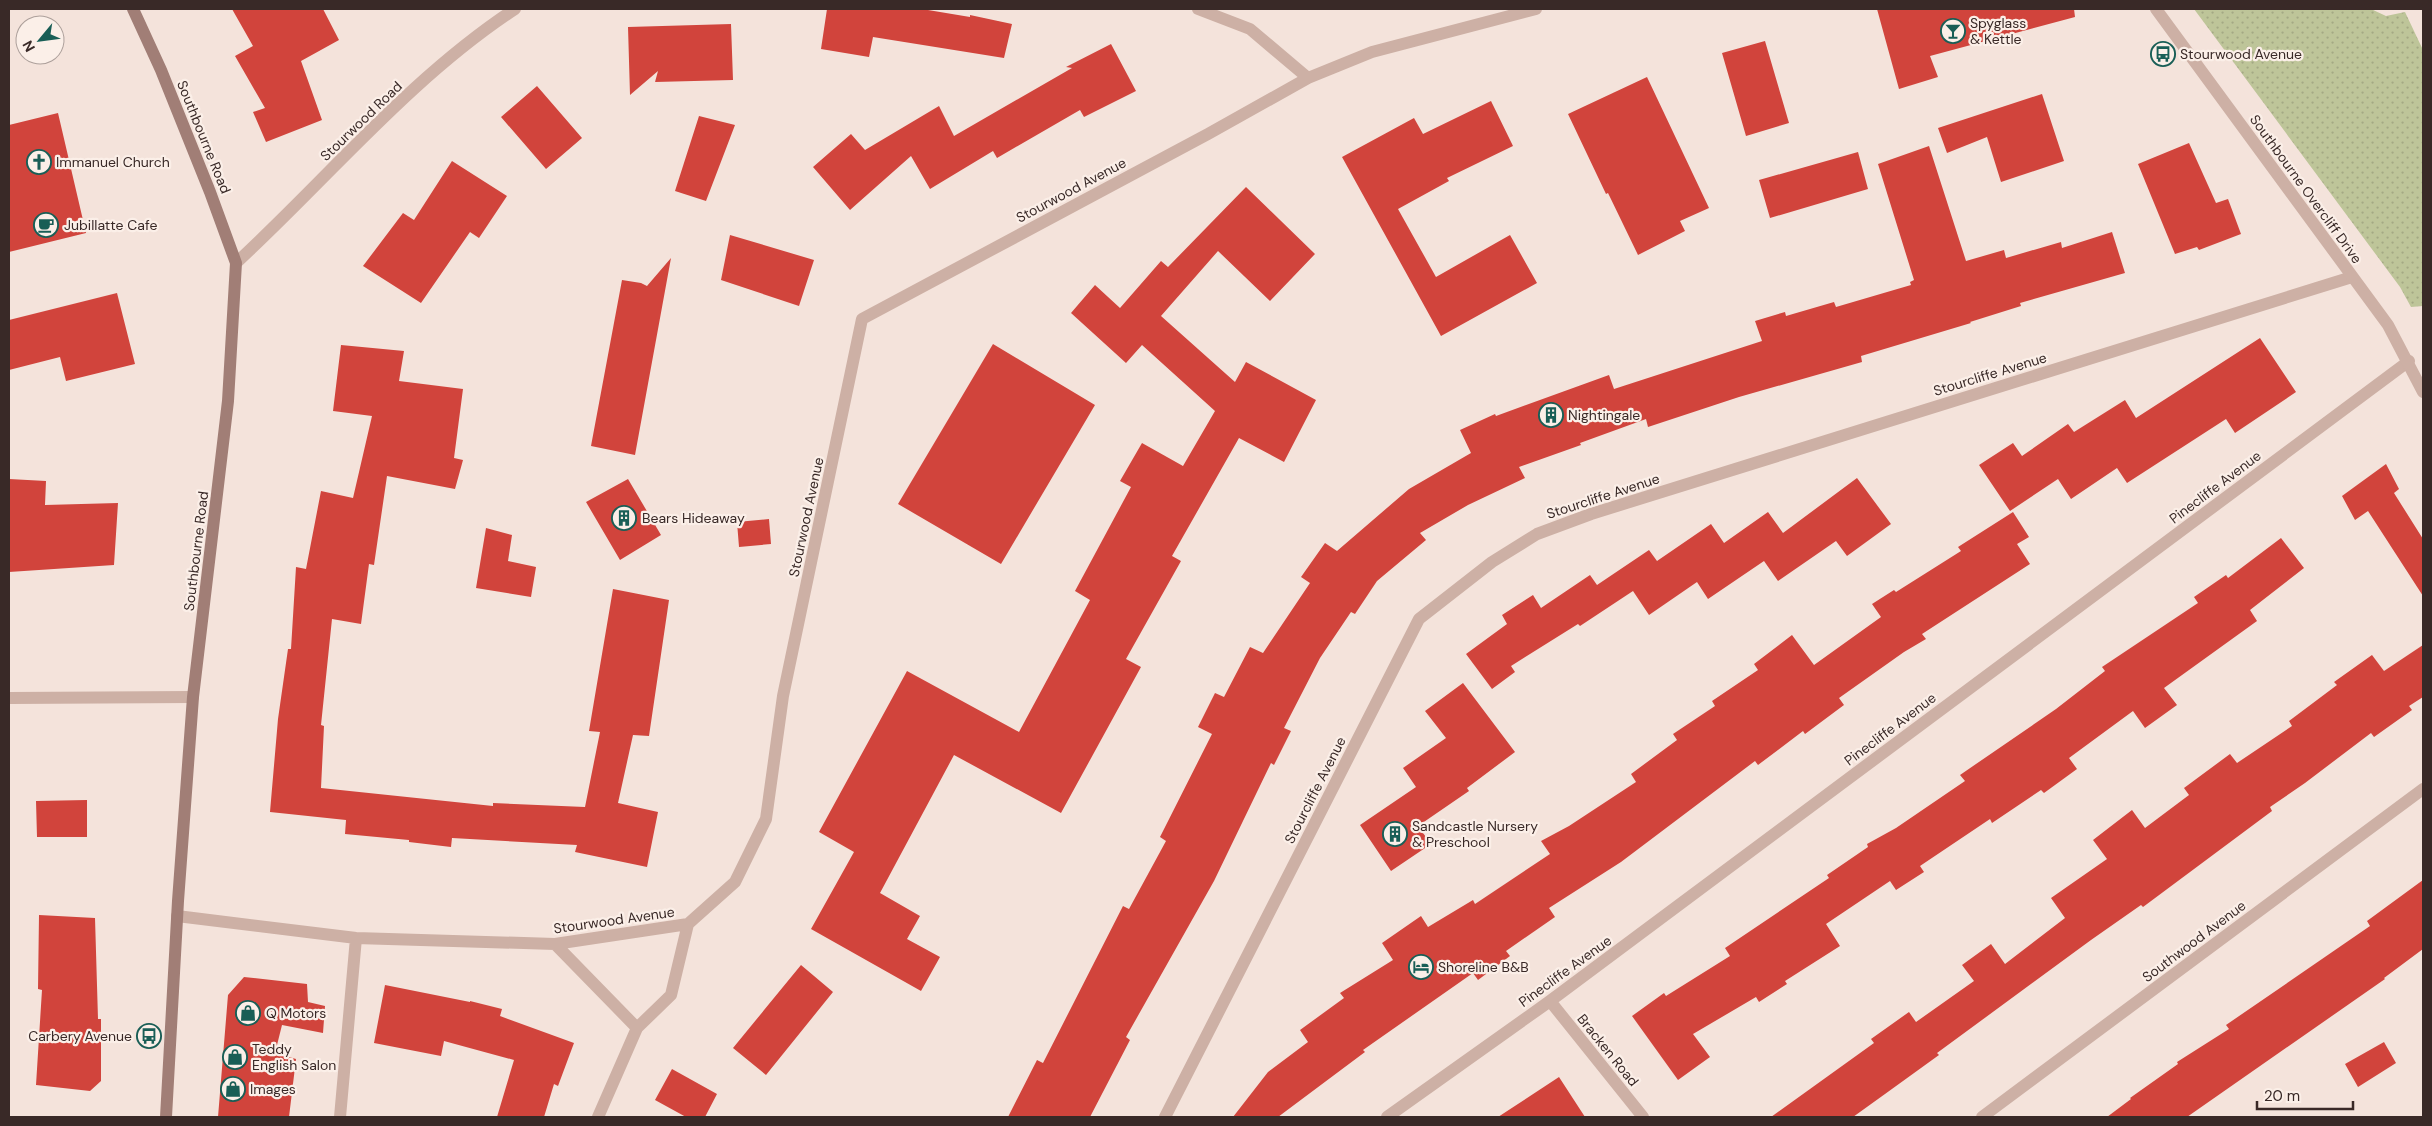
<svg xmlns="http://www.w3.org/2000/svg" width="2432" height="1126" font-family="'DM Sans',sans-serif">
<defs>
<pattern id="green-dots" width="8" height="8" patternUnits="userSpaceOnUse" patternTransform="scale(1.25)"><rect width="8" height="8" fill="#bec599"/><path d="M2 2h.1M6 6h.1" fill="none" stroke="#a4a984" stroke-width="1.8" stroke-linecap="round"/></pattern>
</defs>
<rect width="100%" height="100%" fill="#f4e3db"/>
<path fill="url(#green-dots)" d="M 2194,9 L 2371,9 L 2386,16 L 2405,12 L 2423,50 L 2423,306 L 2411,307 L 2400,287 Z"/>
<path fill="#d1443c" d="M 232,9 L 323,9 L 339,40 L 301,61 L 322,120 L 266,142 L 253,112 L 265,108 L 235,56 L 253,46 Z
M 827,9 L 922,9 L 970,17 L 970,15 L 1012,24 L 1004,58 L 873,37 L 869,57 L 821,49 Z
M 1877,9 L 2074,9 L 2075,17 L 1930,56 L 1938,77 L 1899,89 Z
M 731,24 L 733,80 L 655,82 L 658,71 L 630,95 L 628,27 Z
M 1765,41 L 1789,123 L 1746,136 L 1722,53 Z
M 1111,44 L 1136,91 L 1084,117 L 1080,110 L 997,158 L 993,151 L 930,189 L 911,156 L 850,210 L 813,167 L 851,134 L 865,150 L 939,106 L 954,136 L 1072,68 L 1066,67 Z
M 1647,77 L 1709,208 L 1680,221 L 1685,231 L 1638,255 L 1608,193 L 1606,194 L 1568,114 Z
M 537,86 L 582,138 L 546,169 L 501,117 Z
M 2042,94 L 2064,161 L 2001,182 L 1987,137 L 1947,153 L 1938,128 Z
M 1491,101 L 1513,146 L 1447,178 L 1449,181 L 1398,209 L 1436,277 L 1510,235 L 1537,283 L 1441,336 L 1342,157 L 1414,118 L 1423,134 Z
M 58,113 L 86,233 L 9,252 L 9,125 Z
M 699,116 L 735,125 L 706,201 L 675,191 Z
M 2189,143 L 2216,203 L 2228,199 L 2241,234 L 2199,250 L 2197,247 L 2175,254 L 2138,164 Z
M 1929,146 L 1966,261 L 2004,250 L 2006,258 L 2061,242 L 2062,248 L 2112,232 L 2125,273 L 2020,303 L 2021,306 L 1970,322 L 1971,323 L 1861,356 L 1862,362 L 1739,397 L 1648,427 L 1646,419 L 1580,443 L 1581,445 L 1519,467 L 1525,478 L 1468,505 L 1420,533 L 1426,540 L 1377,581 L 1355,614 L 1351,612 L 1320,658 L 1284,728 L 1291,731 L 1274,765 L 1271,763 L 1214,881 L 1126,1037 L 1130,1040 L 1090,1117 L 1008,1117 L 1037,1060 L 1043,1063 L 1123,906 L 1129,909 L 1166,841 L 1160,837 L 1212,734 L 1198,727 L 1215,693 L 1224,697 L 1250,647 L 1263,653 L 1310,583 L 1301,577 L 1325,543 L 1337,551 L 1409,489 L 1471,453 L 1460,430 L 1495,414 L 1496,416 L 1609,375 L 1614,389 L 1762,341 L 1755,321 L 1785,312 L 1786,316 L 1834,302 L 1836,307 L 1911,285 L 1910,282 L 1914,280 L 1878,164 Z
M 1858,152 L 1868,189 L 1770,218 L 1759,180 Z
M 452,161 L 507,196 L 479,238 L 470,232 L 421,303 L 363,266 L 403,213 L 414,220 Z
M 1246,187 L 1315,254 L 1270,301 L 1218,251 L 1161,316 L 1235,382 L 1246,362 L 1316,400 L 1284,462 L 1239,438 L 1172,556 L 1181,561 L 1126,659 L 1141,667 L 1061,813 L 954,755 L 880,893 L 920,916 L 907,939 L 940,957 L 921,991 L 811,929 L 854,852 L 819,832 L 907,671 L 1019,732 L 1090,600 L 1075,591 L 1131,487 L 1120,481 L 1142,443 L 1183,466 L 1215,411 L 1142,345 L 1126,363 L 1071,313 L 1095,285 L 1120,308 L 1161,261 L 1168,267 Z
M 730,235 L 814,260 L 799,306 L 721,280 Z
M 671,258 L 635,455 L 591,446 L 622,280 L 641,283 L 647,286 Z
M 117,293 L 135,364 L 66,381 L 60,357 L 9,370 L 9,320 Z
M 2260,338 L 2296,392 L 2235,433 L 2226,419 L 2127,483 L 2117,468 L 2071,499 L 2058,479 L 2010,511 L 1979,465 L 2013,443 L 2022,456 L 2068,424 L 2074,432 L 2125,400 L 2136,418 Z
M 993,344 L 1095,405 L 1001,564 L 898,504 Z
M 341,345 L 404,351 L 399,381 L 463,389 L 454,458 L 463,460 L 455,489 L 387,476 L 374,565 L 369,564 L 361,624 L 332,619 L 321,725 L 324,726 L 321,788 L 493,806 L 493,803 L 585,807 L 600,732 L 589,731 L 613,589 L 669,600 L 649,736 L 633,735 L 618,803 L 658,812 L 647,867 L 575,852 L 577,845 L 452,838 L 451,847 L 409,842 L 409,840 L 345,834 L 346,820 L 270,812 L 278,719 L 288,649 L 291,649 L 296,567 L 306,569 L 321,491 L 353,498 L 372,416 L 333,411 Z
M 2386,464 L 2399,489 L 2394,493 L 2423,539 L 2423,596 L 2368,511 L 2355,520 L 2342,496 Z
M 1857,478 L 1891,524 L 1847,556 L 1836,541 L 1778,581 L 1764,561 L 1708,599 L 1697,582 L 1649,615 L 1633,591 L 1580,626 L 1578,624 L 1511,666 L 1515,672 L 1492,689 L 1466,654 L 1507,624 L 1502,615 L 1533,595 L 1541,608 L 1590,575 L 1597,585 L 1649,550 L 1657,561 L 1711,524 L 1724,543 L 1768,512 L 1783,533 Z
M 9,479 L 46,481 L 45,505 L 118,503 L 114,565 L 9,572 Z
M 628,479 L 661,535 L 620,560 L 586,502 Z
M 2013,512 L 2029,537 L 2017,544 L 2030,564 L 1922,634 L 1926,639 L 1904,652 L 1839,698 L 1844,705 L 1805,734 L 1803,731 L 1758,765 L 1755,761 L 1621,862 L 1549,908 L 1555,917 L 1506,951 L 1510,956 L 1478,980 L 1473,973 L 1363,1050 L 1365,1052 L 1278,1117 L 1233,1117 L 1268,1072 L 1308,1042 L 1300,1030 L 1344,998 L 1340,993 L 1393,960 L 1382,943 L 1421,916 L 1428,927 L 1473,900 L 1475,904 L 1550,854 L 1541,841 L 1569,826 L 1636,782 L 1631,774 L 1677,740 L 1673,734 L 1715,706 L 1712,701 L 1758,670 L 1754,664 L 1792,635 L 1814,665 L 1881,617 L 1872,604 L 1894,590 L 1896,592 L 1961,551 L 1958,547 Z
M 769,519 L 771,544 L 739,547 L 737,522 Z
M 486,528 L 512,535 L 508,561 L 536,567 L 531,597 L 476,588 Z
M 2281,538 L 2304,568 L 2250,610 L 2257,621 L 2164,688 L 2177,705 L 2145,728 L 2133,711 L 2069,758 L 2077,769 L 2044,793 L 2041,790 L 1992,823 L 1990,819 L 1920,866 L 1924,872 L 1896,890 L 1890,881 L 1826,924 L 1840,946 L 1785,981 L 1787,984 L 1759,1002 L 1756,997 L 1693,1034 L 1710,1057 L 1678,1080 L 1632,1016 L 1664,993 L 1666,996 L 1730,956 L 1725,948 L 1829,878 L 1827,875 L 1868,847 L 1867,844 L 1896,828 L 1965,781 L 1960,775 L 2056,709 L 2105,671 L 2102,667 L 2198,603 L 2194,597 L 2226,575 L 2228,578 Z
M 2423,645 L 2423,697 L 2409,706 L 2412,710 L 2374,737 L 2371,733 L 2305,783 L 2270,807 L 2272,811 L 2143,907 L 2141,905 L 2091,940 L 1937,1053 L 1939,1055 L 1885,1094 L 1853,1117 L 1771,1117 L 1874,1043 L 1871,1039 L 1909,1012 L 1916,1022 L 1974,981 L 1962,965 L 1991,944 L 2005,964 L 2065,918 L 2051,898 L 2107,859 L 2093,840 L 2132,810 L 2145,828 L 2189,795 L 2184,788 L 2230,754 L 2237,763 L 2292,726 L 2289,721 L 2337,685 L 2334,682 L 2372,655 L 2384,671 Z
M 1463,683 L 1515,752 L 1467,788 L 1469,791 L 1418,826 L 1431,844 L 1391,871 L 1360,825 L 1416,787 L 1403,768 L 1446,738 L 1425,711 Z
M 87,800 L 87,837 L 37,837 L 36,801 Z
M 2423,880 L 2423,949 L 2384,978 L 2385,979 L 2187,1117 L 2107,1117 L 2131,1099 L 2130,1098 L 2178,1064 L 2177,1062 L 2229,1029 L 2226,1025 L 2370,926 L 2367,921 Z
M 39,915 L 95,918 L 98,1019 L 101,1019 L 101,1081 L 90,1091 L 36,1085 L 42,990 L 38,989 Z
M 801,965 L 833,992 L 766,1075 L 733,1048 Z
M 244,977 L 307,984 L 308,1002 L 325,1006 L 323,1033 L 282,1025 L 275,1053 L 296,1059 L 289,1117 L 218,1117 L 228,995 Z
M 385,985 L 470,1002 L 470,1001 L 502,1009 L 500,1016 L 574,1043 L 558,1086 L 554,1084 L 544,1117 L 497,1117 L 514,1060 L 444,1041 L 441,1056 L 374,1043 Z
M 2384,1042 L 2396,1063 L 2358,1087 L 2345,1064 Z
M 672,1069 L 717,1094 L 705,1117 L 686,1117 L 655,1100 Z
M 1559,1077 L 1585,1117 L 1498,1117 Z"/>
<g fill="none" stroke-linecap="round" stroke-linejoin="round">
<path stroke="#cdb0a5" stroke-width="12" d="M 1198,9 L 1250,29 L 1308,78
M 236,263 C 328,178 410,78 515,9
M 177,916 L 356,938 L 555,944 L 688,924 L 735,882 L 766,819 L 783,696 L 862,319 L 1208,134 L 1308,78 L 1372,52 L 1536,9
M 555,944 L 637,1028
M 1550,1001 L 1643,1117
M 340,1117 L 356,938
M 598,1117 L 637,1028 L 671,995 L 688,924
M 1165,1117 L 1419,619 L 1492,562 L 1537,534 L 1591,514 L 2352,277
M 1387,1117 L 1550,1001 L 2409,361
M 1982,1117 L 2423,789"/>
<path stroke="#cdb0a5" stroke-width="12" d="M 2156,9 L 2388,325 L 2423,392
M 9,698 L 193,697"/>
<path stroke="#a17e76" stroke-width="12" d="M 133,9 L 161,70 L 210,192 L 236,263 L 228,401 L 193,697 L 178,901 L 166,1117"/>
</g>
<defs>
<symbol id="bar-ring" viewBox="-11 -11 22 22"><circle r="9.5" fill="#fbefe8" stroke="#195e56" stroke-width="1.5"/><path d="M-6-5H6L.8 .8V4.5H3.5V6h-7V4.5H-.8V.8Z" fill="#195e56"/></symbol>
<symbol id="bus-ring" viewBox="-11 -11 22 22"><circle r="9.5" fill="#fbefe8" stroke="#195e56" stroke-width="1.5"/><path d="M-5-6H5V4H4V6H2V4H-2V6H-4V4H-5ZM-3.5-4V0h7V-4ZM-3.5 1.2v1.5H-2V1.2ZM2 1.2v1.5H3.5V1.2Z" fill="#195e56"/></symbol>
<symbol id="church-ring" viewBox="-11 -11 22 22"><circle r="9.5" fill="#fbefe8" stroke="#195e56" stroke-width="1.5"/><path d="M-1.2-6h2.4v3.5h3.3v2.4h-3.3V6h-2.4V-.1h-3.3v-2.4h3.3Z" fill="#195e56"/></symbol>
<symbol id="cafe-ring" viewBox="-11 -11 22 22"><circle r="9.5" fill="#fbefe8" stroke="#195e56" stroke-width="1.5"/><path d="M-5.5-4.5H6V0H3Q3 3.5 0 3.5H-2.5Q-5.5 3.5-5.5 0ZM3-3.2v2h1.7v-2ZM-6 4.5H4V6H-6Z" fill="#195e56"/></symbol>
<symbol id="building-ring" viewBox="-11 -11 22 22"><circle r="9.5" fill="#fbefe8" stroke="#195e56" stroke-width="1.5"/><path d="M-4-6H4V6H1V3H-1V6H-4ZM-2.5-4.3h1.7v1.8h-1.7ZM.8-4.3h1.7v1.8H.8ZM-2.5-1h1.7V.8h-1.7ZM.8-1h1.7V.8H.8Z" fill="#195e56"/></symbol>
<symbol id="hotel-ring" viewBox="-11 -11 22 22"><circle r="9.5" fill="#fbefe8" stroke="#195e56" stroke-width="1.5"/><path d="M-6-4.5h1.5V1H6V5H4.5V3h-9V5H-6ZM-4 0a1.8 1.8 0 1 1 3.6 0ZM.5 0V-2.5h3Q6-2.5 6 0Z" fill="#195e56"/></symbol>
<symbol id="shop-ring" viewBox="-11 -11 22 22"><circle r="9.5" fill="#fbefe8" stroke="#195e56" stroke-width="1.5"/><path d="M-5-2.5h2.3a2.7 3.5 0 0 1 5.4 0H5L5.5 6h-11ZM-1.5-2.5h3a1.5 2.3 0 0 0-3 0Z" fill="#195e56"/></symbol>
</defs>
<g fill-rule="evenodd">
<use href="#bar-ring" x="1939" y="17" width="28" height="28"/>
<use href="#bus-ring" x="2149" y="40" width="28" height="28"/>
<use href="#church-ring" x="25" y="148" width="28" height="28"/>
<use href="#cafe-ring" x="32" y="211" width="28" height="28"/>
<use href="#building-ring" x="1537" y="401" width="28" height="28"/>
<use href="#building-ring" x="610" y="504" width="28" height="28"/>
<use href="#building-ring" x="1381" y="820" width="28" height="28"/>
<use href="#hotel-ring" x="1407" y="953" width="28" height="28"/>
<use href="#shop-ring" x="234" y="999" width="28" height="28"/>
<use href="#bus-ring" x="135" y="1022" width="28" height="28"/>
<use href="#shop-ring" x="221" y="1043" width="28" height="28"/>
<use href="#shop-ring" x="219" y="1075" width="28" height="28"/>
</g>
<g text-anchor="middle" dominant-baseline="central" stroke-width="4.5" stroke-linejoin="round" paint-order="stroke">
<g font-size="14" fill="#392927" stroke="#fbefe8" text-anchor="start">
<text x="1970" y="23">Spyglass<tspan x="1970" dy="16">&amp; Kettle</tspan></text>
<text x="2180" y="54">Stourwood Avenue</text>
<text x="56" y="162">Immanuel Church</text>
<text x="64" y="225">Jubillatte Cafe</text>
<text x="1568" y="415">Nightingale</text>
<text x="642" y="518">Bears Hideaway</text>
<text x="1412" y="826">Sandcastle Nursery<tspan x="1412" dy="16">&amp; Preschool</tspan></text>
<text x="1438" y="967">Shoreline B&amp;B</text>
<text x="266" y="1013">Q Motors</text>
<text x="132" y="1036" text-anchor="end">Carbery Avenue</text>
<text x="252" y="1049">Teddy<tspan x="252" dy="16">English Salon</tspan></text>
<text x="250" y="1089">Images</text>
</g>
<g font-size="14" fill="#392927" stroke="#fbefe8">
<text transform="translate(361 121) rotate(-44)">Stourwood Road</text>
<text transform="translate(204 137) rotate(68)">Southbourne Road</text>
<text transform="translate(2306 189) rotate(54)">Southbourne Overcliff Drive</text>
<text transform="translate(1071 190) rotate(-28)">Stourwood Avenue</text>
<text transform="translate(1990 374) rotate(-17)">Stourcliffe Avenue</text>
<text transform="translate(2215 487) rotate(-37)">Pinecliffe Avenue</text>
<text transform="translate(1603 496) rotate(-18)">Stourcliffe Avenue</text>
<text transform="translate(806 517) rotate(-78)">Stourwood Avenue</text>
<text transform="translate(196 551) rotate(-83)">Southbourne Road</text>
<text transform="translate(1890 729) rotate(-37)">Pinecliffe Avenue</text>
<text transform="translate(1315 790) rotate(-63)">Stourcliffe Avenue</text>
<text transform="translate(614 920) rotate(-8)">Stourwood Avenue</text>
<text transform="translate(2194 941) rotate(-37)">Southwood Avenue</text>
<text transform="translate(1565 971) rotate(-36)">Pinecliffe Avenue</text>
<text transform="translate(1608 1050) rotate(51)">Bracken Road</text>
</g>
</g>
<rect width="2432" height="1126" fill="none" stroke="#392927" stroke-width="20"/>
<g transform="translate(40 40) rotate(241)"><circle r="24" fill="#fbefe8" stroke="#ada09b"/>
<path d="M0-4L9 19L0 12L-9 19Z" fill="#195e56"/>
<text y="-8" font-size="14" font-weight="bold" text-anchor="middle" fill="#392927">N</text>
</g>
<path d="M2257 1101v8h96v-8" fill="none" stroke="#392927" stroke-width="2.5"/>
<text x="2264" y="1101" font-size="15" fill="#392927" stroke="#fbefe8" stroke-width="4" paint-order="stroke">20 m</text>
</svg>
